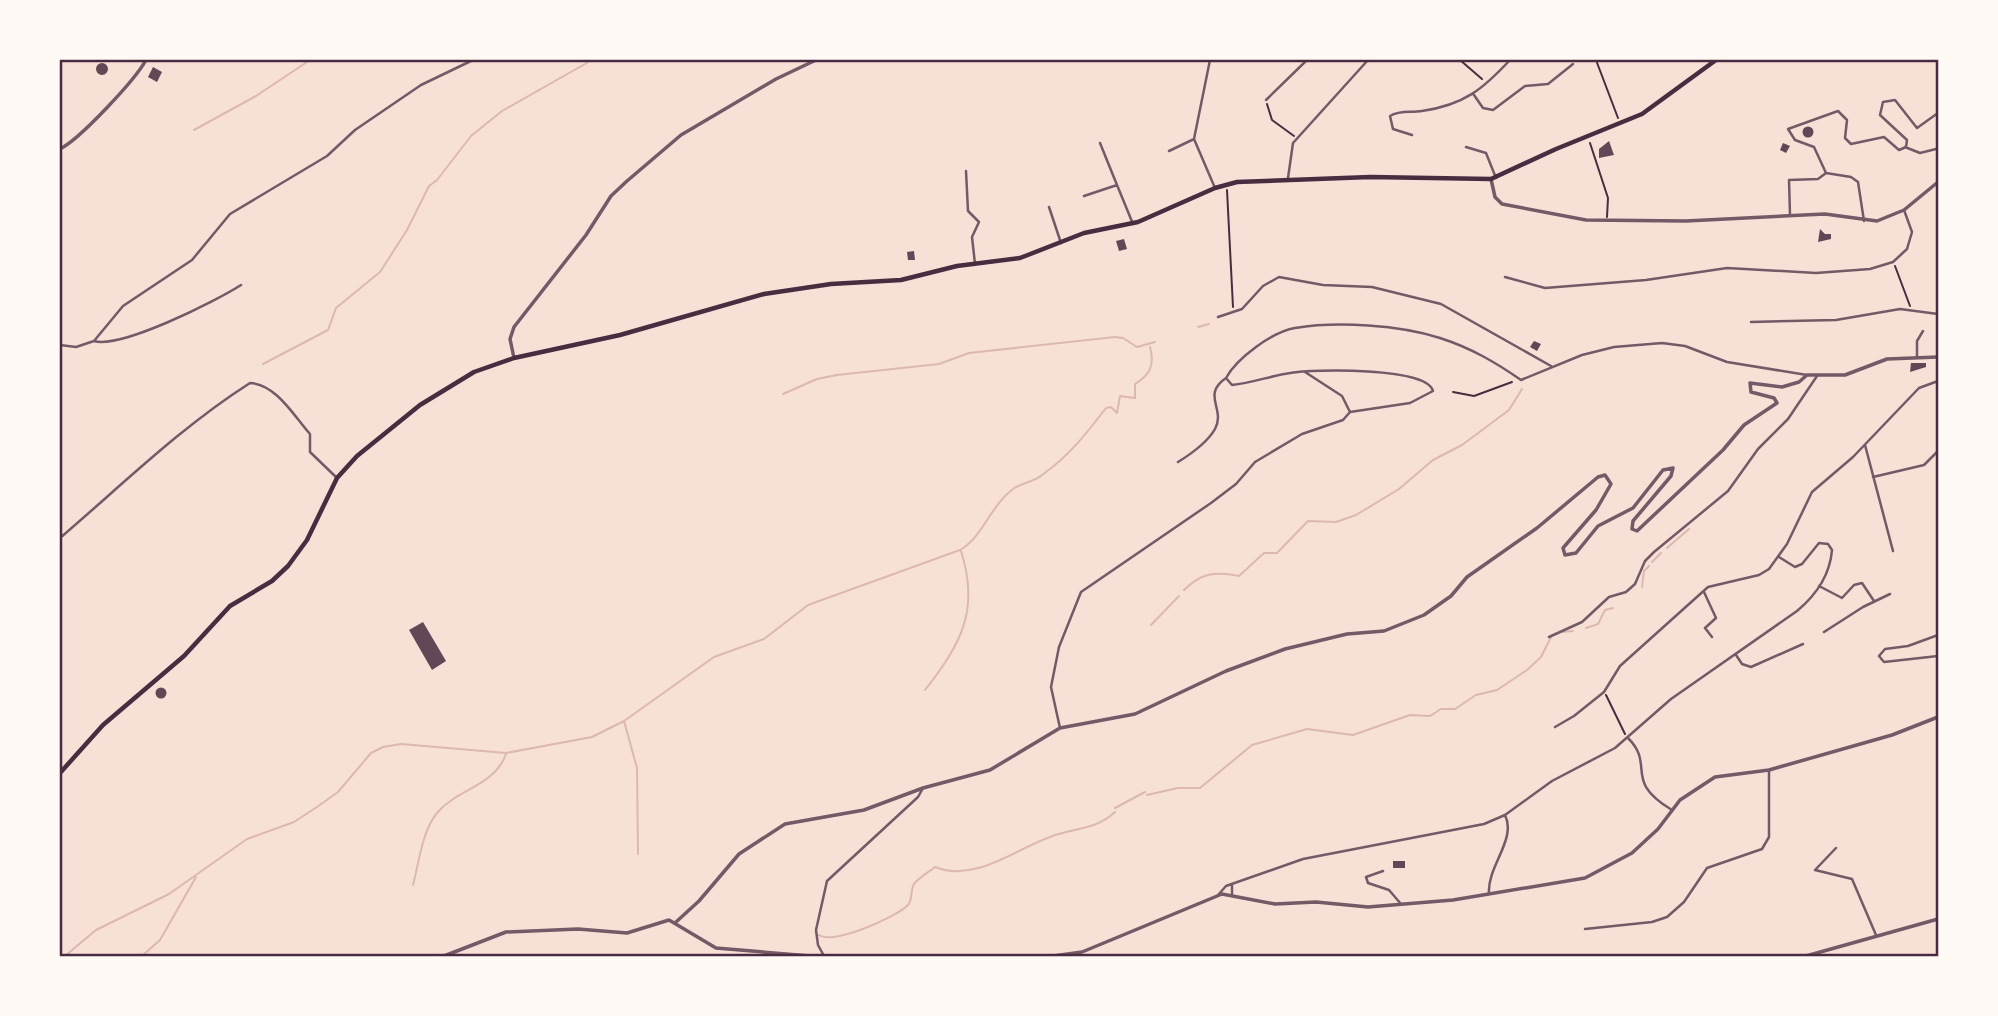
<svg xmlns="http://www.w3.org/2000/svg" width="1998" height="1016" font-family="'PT Sans Narrow',sans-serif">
<rect width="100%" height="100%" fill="#f7e1d7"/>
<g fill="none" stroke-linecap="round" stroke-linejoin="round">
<path stroke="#dcb8b0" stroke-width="2" d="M 194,130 L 256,96 L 310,60
M 1198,327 L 1209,324
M 263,364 L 328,330 L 336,308 L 380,272 L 407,230 L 429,186 L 437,180 L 471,136 L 502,111 L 592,60
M 783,394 L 817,379 L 837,375 L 939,364 L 969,353 L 1115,337 L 1123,338 L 1137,347 L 1155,342
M 1667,548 L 1689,529
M 1652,562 L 1661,553
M 1642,587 L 1644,571 L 1649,566
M 1184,590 C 1201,573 1215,571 1239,576 L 1264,553 L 1277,553 L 1308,521 L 1336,522 L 1356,515 L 1399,489 L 1433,460 L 1462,445 L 1509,410 L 1522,389
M 1151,625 L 1179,596
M 1586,628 L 1598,624 L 1605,610 L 1613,608
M 1562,632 L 1573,631
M 925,690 C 961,644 980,610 961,551
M 624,721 L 637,768 L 638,854
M 1147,795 L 1178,788 L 1200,788 L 1252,745 L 1307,729 L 1353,735 L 1410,715 L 1430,716 L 1441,709 L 1455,709 L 1476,695 L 1497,690 L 1527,670 L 1541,657 L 1551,637
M 1115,808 L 1145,792
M 413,885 C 419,863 422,831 437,813 C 458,788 494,787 506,754
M 819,935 C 833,945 897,917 908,905 C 913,899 910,891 914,884 C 918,878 929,872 935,867 C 974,883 1016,849 1050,837 C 1073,828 1096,830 1115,812
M 65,956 L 96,930 L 169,894 L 247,839 L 294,822 L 317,807 L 338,792 L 371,753 L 383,747 L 401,744 L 506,753 L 592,737 L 624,721 L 714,657 L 764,639 L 808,605 L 960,550 C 983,537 990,506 1013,489 C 1021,483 1034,482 1042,475 C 1069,456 1086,434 1106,408 L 1111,407 L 1117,413 L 1120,396 L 1135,398 L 1135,384 C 1150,375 1155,365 1150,347
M 142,956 L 160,940 L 196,877"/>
</g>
<path fill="#644757" d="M96 69a6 6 0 1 1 12 0a6 6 0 1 1-12 0Z
M 153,67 L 162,72 L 157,82 L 148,77 Z
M1802.5 132a5.5 5.5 0 1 1 11 0a5.5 5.5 0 1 1-11 0Z
M 1609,141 L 1614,155 L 1599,158 L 1599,149 Z
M 1783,143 L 1790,146 L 1786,153 L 1780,150 Z
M 1820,229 L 1825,234 L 1831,234 L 1831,239 L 1818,242 Z
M 1124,239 L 1127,249 L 1119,251 L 1116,241 Z
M 914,251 L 915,260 L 908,260 L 907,252 Z
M 1534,341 L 1541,344 L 1537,351 L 1530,347 Z
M 1911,363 L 1926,363 L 1926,367 L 1910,372 Z
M 423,622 L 446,661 L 432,670 L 409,630 Z
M155.5 693a5.5 5.5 0 1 1 11 0a5.5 5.5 0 1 1-11 0Z
M 1393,861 L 1405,861 L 1405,868 L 1393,868 Z"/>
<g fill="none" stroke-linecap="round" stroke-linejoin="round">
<path stroke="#4a2c40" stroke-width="2" d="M 1460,60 L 1482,79
M 1596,60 L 1618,118
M 1267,104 L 1272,120 L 1294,136
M 1590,143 L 1608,198 L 1607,217
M 1227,190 L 1233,307
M 1895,266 L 1910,306
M 1453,392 L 1474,396 L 1512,382
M 1606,695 L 1625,734"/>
<path stroke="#755966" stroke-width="2.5" d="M 1210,60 L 1194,139 L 1215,188
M 1474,95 L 1483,108 L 1493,110 L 1525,86 L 1548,84 L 1573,64
M 1266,100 L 1307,60
M 1412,135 L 1393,129 L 1390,116 C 1400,110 1411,113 1422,111 C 1464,105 1483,89 1510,60
M 1100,143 L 1117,185
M 1466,147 L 1486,153 L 1496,178
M 1905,147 L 1920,153 L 1936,149
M 1169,151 L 1194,139
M 966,171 L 968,211 L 979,222 L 972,237 L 975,264
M 1288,178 L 1293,143 L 1368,60
M 1084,196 L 1117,185 L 1133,224
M 1049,207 L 1061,243
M 1790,215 L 1789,180 L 1818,179 L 1826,173
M 1864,221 L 1858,182 L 1851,177 L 1826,173 L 1814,147 L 1795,140 L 1788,129 L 1838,111 L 1847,120 L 1845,138 L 1851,144 L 1884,137 L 1899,150 L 1906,147 L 1907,140 L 1880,115 L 1883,102 L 1895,100 L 1917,128 L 1938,113
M 1505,277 L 1545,288 L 1646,280 L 1727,268 L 1816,273 L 1870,269 L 1893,262 L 1907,249 L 1912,232 L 1904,210
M 1218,317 L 1242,309 L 1263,286 L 1279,277 L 1323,285 L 1372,287 L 1441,304 L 1551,366
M 1751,322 L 1836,320 L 1900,309 L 1938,314
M 94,341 C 121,349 216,301 241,285
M 60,345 L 76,347 L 94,341 L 123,306 L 192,260 L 230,214 L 327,156 L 355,130 L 421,85 L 473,60
M 1917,357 L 1917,341 L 1923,331
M 1305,372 L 1342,396 L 1350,412
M 1865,445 L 1893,551
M 1178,462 C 1191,454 1207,443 1215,429 C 1226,409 1201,395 1226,378
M 1873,477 L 1924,465 L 1938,451
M 60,538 C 122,485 181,427 250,383 C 276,384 294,416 310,434 L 310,452 L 336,477
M 1819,586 L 1842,598 L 1854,585 L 1862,583 L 1874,601
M 1704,592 L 1716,618 L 1705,628 L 1712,637
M 1824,632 L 1863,607 L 1890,594
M 1938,635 L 1908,646 L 1885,649 L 1879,656 L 1884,662 L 1938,656
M 1549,637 L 1582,622 L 1609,597 L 1626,592 L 1635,584 L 1645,561 L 1654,552 L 1728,491 L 1758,449 L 1788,419 L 1817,376
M 1736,655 L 1742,664 L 1751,667 L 1803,644
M 1555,727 L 1574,716 L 1604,692 L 1620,666 L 1708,587 L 1759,575 L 1769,569 L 1787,544 L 1812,492 L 1853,457 L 1919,388 L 1938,381
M 1060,728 L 1051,687 L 1059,647 L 1081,592 L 1211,503 L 1236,484 L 1255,462 L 1302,434 L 1343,420 L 1350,412 L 1410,403 L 1433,391 C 1427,367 1313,369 1290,373 C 1270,376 1252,383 1232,385 L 1226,378 C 1237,358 1272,332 1295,328 C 1337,321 1400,325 1440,338 C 1471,348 1495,362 1521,380 L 1582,355 L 1614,347 L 1662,343 L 1685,346 L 1727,362 L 1807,375
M 1628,738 C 1656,766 1622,780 1672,810
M 1836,848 L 1815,870 L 1852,879 L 1876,935
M 1383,871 L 1366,877 L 1368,883 L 1389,890 L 1401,904
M 1489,893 C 1487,867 1517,839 1505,815
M 1232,894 L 1232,884
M 1218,895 L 1226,886 L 1303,859 L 1484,824 L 1505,815 L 1552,781 L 1615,748 L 1671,699 L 1797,611 C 1815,596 1830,575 1832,550 L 1828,544 L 1819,543 L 1802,564 L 1795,567 L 1779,557
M 1585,929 L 1652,922 L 1667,917 L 1684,902 L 1707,868 L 1762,849 L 1769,837 L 1769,770
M 824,956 L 818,945 L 816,930 L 827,881 L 918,797 L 923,788"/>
<path stroke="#755966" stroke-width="3.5" d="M 60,149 C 80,139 135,80 146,60
M 1491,179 L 1495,197 L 1502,204 L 1586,220 L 1686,221 L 1825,214 L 1877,221 L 1904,210 L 1938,182
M 514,358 L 510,339 L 514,327 L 586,235 L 611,196 L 627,181 L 681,135 L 776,79 L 816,60
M 676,922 L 699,901 L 739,854 L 785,824 L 864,810 L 923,788 L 990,770 L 1060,728 L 1135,714 L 1226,671 L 1285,649 L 1347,634 L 1384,631 L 1424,615 L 1451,596 L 1467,577 L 1537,528 L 1598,477 L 1605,475 L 1611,484 L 1596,510 L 1563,548 L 1565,555 L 1576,553 L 1598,526 L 1633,508 L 1663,470 L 1673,468 L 1671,476 L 1633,521 L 1632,529 L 1637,531 L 1723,450 L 1744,425 L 1777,403 L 1774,398 L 1751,392 L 1750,383 L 1782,387 L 1799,382 L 1807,375 L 1845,375 L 1887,359 L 1938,357
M 444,956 L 506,932 L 578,929 L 627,933 L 669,920 L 716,948 L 810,956
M 1053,956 L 1082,952 L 1222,894 L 1275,904 L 1316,902 L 1368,907 L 1453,900 L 1585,878 L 1632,853 L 1658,829 L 1680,800 L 1715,777 L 1769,770 L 1892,735 L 1938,717
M 1806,956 L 1938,919"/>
<path stroke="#4a2c40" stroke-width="4.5" d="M 60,773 L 103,725 L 184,656 L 230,606 L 272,581 L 288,566 L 307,540 L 337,478 L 357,456 L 420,405 L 474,372 L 514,358 L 620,335 L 764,294 L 831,284 L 901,280 L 957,266 L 1020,258 L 1084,233 L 1138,222 L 1215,188 L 1237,182 L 1370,177 L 1491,179 L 1556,149 L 1642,114 L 1716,60"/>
</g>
<rect width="1998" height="1016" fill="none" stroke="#fffaf5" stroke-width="122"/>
<rect x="61" y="61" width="1876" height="894" fill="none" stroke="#4a2c40" stroke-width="2.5"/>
</svg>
